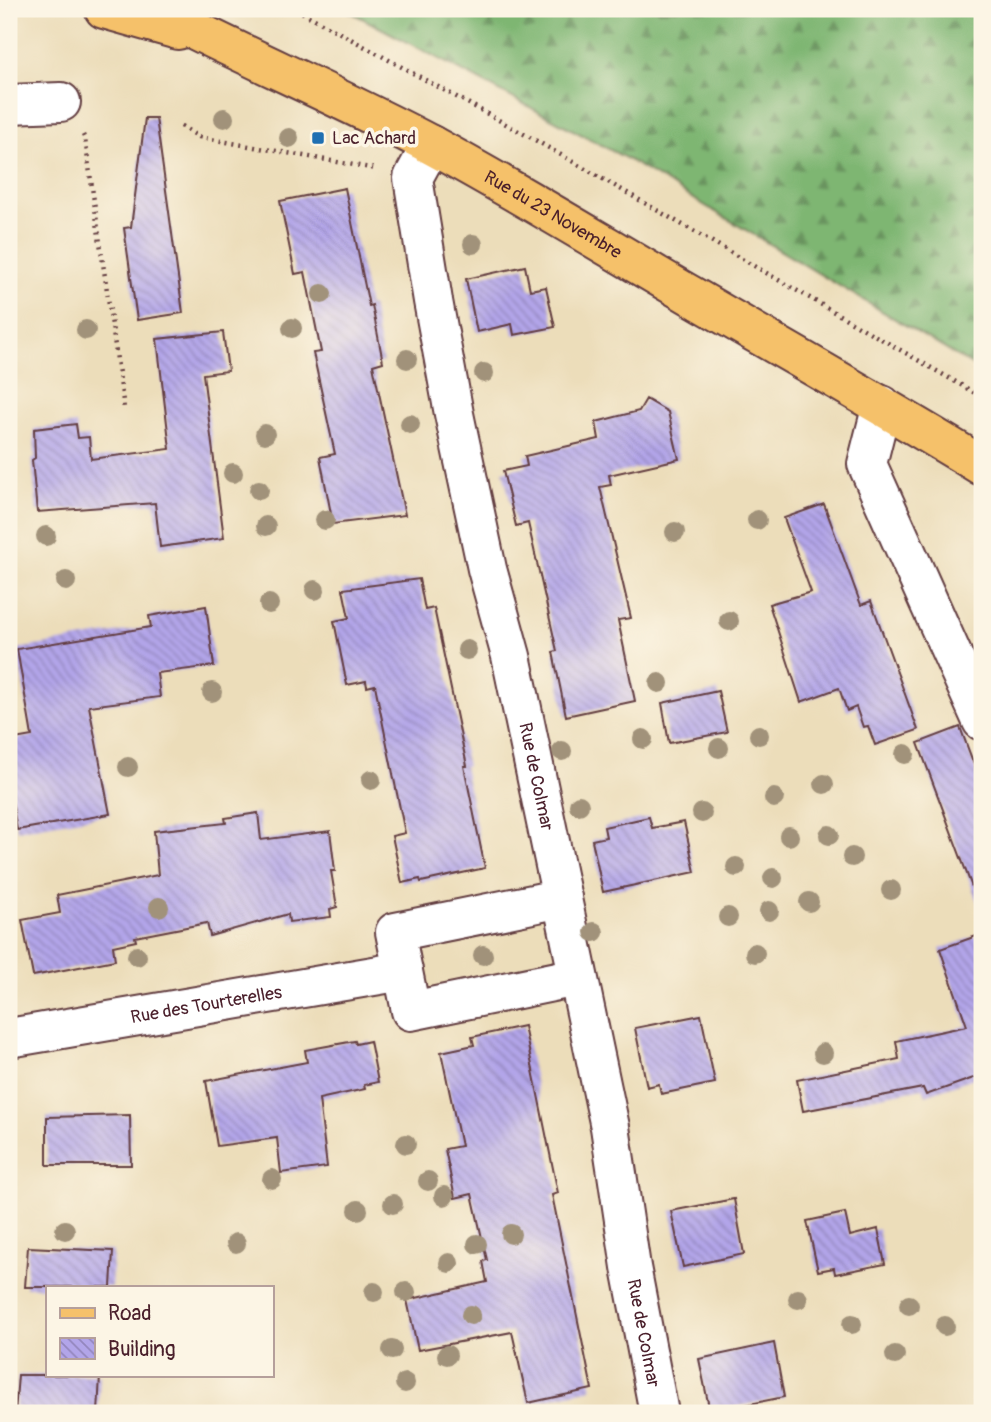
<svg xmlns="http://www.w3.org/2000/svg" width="991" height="1422" font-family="Pangolin,sans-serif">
<defs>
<pattern id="forest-firs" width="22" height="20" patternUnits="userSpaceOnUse" patternTransform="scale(1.75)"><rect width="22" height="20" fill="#7eb672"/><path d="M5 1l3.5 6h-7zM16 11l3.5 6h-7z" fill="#69935e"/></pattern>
<pattern id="building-back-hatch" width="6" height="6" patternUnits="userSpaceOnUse" patternTransform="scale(1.75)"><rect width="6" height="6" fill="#b2a5e9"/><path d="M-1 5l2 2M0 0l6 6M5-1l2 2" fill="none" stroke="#9386bd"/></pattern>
</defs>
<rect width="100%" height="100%" fill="#fcf5e5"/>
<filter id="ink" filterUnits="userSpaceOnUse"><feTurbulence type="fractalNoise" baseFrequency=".0143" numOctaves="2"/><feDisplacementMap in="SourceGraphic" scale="14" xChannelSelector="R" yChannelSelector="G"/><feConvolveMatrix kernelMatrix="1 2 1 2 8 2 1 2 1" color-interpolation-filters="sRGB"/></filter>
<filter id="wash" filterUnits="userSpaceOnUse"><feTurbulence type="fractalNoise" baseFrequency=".00686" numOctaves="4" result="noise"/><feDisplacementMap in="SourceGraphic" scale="28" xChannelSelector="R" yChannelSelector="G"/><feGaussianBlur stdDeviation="1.57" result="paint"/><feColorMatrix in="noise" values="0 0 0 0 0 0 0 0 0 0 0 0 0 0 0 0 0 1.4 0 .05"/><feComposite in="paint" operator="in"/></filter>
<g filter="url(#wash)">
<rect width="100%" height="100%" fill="#ecddba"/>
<path fill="url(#forest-firs)" stroke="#646a4e" stroke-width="2" d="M 345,9 L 982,9 L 982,371 L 622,156 Z"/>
<g id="blocks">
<path fill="url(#building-back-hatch)" d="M 145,118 L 156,118 L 183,313 L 137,320 L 124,228 L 131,227 Z
M 345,188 L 369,306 L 372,305 L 383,362 L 373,365 L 405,515 L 333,524 L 320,457 L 335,454 L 313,353 L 321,352 L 305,272 L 295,274 L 280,201 Z
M 525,266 L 530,290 L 546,287 L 555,327 L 514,335 L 512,324 L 477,332 L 466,279 Z
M 223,332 L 228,371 L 203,374 L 224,538 L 160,547 L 155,503 L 37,512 L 32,460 L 35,458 L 34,429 L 76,424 L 78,438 L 89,437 L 91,459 L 170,449 L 157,339 Z
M 646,399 L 668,412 L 679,459 L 609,475 L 611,485 L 600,487 L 631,618 L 618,620 L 635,701 L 566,716 L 553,652 L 557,651 L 528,523 L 516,526 L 503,471 L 527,466 L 525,456 L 599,439 L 596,422 L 639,411 Z
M 824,504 L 861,605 L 871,601 L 918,730 L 875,745 L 868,726 L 863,727 L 856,707 L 847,711 L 839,688 L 801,702 L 769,604 L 811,592 L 784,518 Z
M 419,579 L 425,610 L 434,608 L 467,766 L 464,766 L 485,868 L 421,882 L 420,879 L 402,883 L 392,836 L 405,833 L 375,685 L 367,687 L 366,681 L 347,685 L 334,621 L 349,618 L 343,589 Z
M 206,606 L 214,666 L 157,673 L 160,697 L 89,706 L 110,814 L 17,830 L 9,784 L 9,740 L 32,736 L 17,649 L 151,627 L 149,616 Z
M 718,691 L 727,732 L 669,743 L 662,703 Z
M 960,727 L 982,786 L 982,906 L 979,906 L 918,743 Z
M 258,813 L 261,840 L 330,831 L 335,871 L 331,871 L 337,907 L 330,909 L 331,917 L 289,922 L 288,914 L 210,936 L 207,923 L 135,937 L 136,941 L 113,946 L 115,960 L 33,976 L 22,920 L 60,913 L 57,895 L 158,875 L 154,831 L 226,823 L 225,818 Z
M 649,817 L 652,828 L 684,822 L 695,872 L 603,892 L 592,840 L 606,837 L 604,827 Z
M 982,934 L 982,1075 L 926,1095 L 923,1088 L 803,1111 L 797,1080 L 899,1059 L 896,1041 L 967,1026 L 940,949 Z
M 701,1015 L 715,1083 L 661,1094 L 659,1084 L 647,1087 L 635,1028 Z
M 524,1026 L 558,1193 L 552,1195 L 592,1389 L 528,1403 L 512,1332 L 418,1350 L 407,1300 L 487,1282 L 483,1261 L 487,1260 L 472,1194 L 455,1198 L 445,1149 L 461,1146 L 441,1052 L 474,1045 L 472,1037 Z
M 355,1041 L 356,1044 L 370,1041 L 378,1082 L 364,1085 L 365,1089 L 319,1099 L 327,1167 L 281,1173 L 277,1138 L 217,1146 L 206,1081 L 307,1062 L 305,1050 Z
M 130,1115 L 131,1165 L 47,1165 L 47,1117 Z
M 734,1199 L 744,1254 L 683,1267 L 671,1211 Z
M 845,1213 L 850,1236 L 878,1229 L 885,1264 L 835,1274 L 834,1268 L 818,1271 L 807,1221 Z
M 28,1247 L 113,1251 L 111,1287 L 25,1287 Z
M 774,1343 L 784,1397 L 710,1412 L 699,1359 Z
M 18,1375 L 100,1375 L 98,1413 L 15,1413 Z"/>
</g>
</g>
<g filter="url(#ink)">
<use href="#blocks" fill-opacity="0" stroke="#623c40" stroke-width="2"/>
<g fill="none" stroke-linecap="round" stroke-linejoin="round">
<defs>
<g id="minor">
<path d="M 9,104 L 61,102"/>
<path id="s1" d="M 431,145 L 413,178 L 433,301 L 454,414 L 487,569 L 511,656 L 610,1127 L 631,1267 L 659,1413"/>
<path d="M 882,405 L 867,464 L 982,721"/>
<path d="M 562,898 L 395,932 L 411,1011 L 577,977"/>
<path id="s2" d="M 9,1038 L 403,971"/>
</g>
<g id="major">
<path d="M 104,9 L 178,30"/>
<path id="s3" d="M 153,9 C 245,57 341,97 433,146 C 520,193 604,245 690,295 C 788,352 886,407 982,466"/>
</g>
</defs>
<use href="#minor" stroke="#623c40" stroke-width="42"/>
<use href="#major" stroke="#623c40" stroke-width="42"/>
<path stroke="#623c40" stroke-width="4.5" stroke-dasharray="2 5" stroke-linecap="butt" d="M 296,9 L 535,140 L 982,397
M 181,126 L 199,137 L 376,169
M 83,135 L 85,139 L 124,408"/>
<use href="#minor" stroke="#fff" stroke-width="38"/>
<use href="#major" stroke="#f5c16b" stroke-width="38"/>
</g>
<g fill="#a1927a">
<circle cx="224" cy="118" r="10"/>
<circle cx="289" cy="138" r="10"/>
<circle cx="473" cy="244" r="10"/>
<circle cx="322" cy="294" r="10"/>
<circle cx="292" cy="328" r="10"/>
<circle cx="86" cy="330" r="10"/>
<circle cx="407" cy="359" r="10"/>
<circle cx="484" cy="373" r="10"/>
<circle cx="410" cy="424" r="10"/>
<circle cx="265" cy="434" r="10"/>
<circle cx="233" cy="473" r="10"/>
<circle cx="259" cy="490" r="10"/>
<circle cx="325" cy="520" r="10"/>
<circle cx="757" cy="520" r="10"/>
<circle cx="266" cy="526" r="10"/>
<circle cx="675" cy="532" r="10"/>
<circle cx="46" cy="536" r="10"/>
<circle cx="66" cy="581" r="10"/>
<circle cx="315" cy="590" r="10"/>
<circle cx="269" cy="604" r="10"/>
<circle cx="729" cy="621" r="10"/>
<circle cx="467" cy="650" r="10"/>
<circle cx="659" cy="683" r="10"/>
<circle cx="212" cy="692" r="10"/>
<circle cx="759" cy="735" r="10"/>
<circle cx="643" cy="739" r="10"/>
<circle cx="719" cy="748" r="10"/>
<circle cx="562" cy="751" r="10"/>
<circle cx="905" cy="754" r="10"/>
<circle cx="128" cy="767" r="10"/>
<circle cx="371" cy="780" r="10"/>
<circle cx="824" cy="784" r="10"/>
<circle cx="774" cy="798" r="10"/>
<circle cx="579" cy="805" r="10"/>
<circle cx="702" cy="813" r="10"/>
<circle cx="829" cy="835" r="10"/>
<circle cx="789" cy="836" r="10"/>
<circle cx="852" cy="857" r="10"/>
<circle cx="736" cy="867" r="10"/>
<circle cx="773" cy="878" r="10"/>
<circle cx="891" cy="890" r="10"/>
<circle cx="809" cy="902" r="10"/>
<circle cx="159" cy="907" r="10"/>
<circle cx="769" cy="911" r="10"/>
<circle cx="728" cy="917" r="10"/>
<circle cx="594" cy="932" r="10"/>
<circle cx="755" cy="953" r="10"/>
<circle cx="483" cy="955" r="10"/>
<circle cx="137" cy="956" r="10"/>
<circle cx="823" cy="1053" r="10"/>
<circle cx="406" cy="1144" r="10"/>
<circle cx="272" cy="1179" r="10"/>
<circle cx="428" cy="1181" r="10"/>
<circle cx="444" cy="1196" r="10"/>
<circle cx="393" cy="1204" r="10"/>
<circle cx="358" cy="1210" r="10"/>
<circle cx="65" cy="1230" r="10"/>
<circle cx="511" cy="1234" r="10"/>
<circle cx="236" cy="1243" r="10"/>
<circle cx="477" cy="1244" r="10"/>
<circle cx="449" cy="1263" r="10"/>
<circle cx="374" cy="1292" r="10"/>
<circle cx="406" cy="1292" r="10"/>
<circle cx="798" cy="1299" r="10"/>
<circle cx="909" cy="1305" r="10"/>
<circle cx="471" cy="1315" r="10"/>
<circle cx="852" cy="1324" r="10"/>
<circle cx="945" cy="1326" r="10"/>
<circle cx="392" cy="1350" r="10"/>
<circle cx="447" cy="1355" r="10"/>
<circle cx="895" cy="1355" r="10"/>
<circle cx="405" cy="1383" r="10"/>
</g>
</g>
<rect fill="#1f6fb2" stroke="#fcf5e5" stroke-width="2.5" x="311" y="131" width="14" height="14" rx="3.5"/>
<g text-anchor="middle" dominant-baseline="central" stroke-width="7" stroke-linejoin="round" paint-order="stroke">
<g font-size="18" fill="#4a1f2b" stroke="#fcf5e5" text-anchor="start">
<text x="332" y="138">Lac Achard</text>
</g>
<g font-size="18" fill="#4a1f2b" stroke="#fcf5e5">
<text stroke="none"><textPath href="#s3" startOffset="450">Rue du 23 Novembre</textPath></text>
<text stroke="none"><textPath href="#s1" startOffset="649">Rue de Colmar</textPath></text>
<text stroke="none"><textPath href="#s2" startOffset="200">Rue des Tourterelles</textPath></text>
<text stroke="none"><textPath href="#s1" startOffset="1216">Rue de Colmar</textPath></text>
</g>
</g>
<rect width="991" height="1422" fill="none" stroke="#fcf5e5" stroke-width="35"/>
<rect x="46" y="1286" width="228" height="91" fill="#fcf5e5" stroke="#b59f9b" stroke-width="2"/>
<rect x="60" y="1308" width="35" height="10" fill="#f5c16b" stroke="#b59f9b" stroke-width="2"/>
<text x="108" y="1320" font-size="21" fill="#4a1f2b">Road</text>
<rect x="60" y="1338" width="35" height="21" fill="url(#building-back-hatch)" stroke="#b59f9b" stroke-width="2"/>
<text x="108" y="1356" font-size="21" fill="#4a1f2b">Building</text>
</svg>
